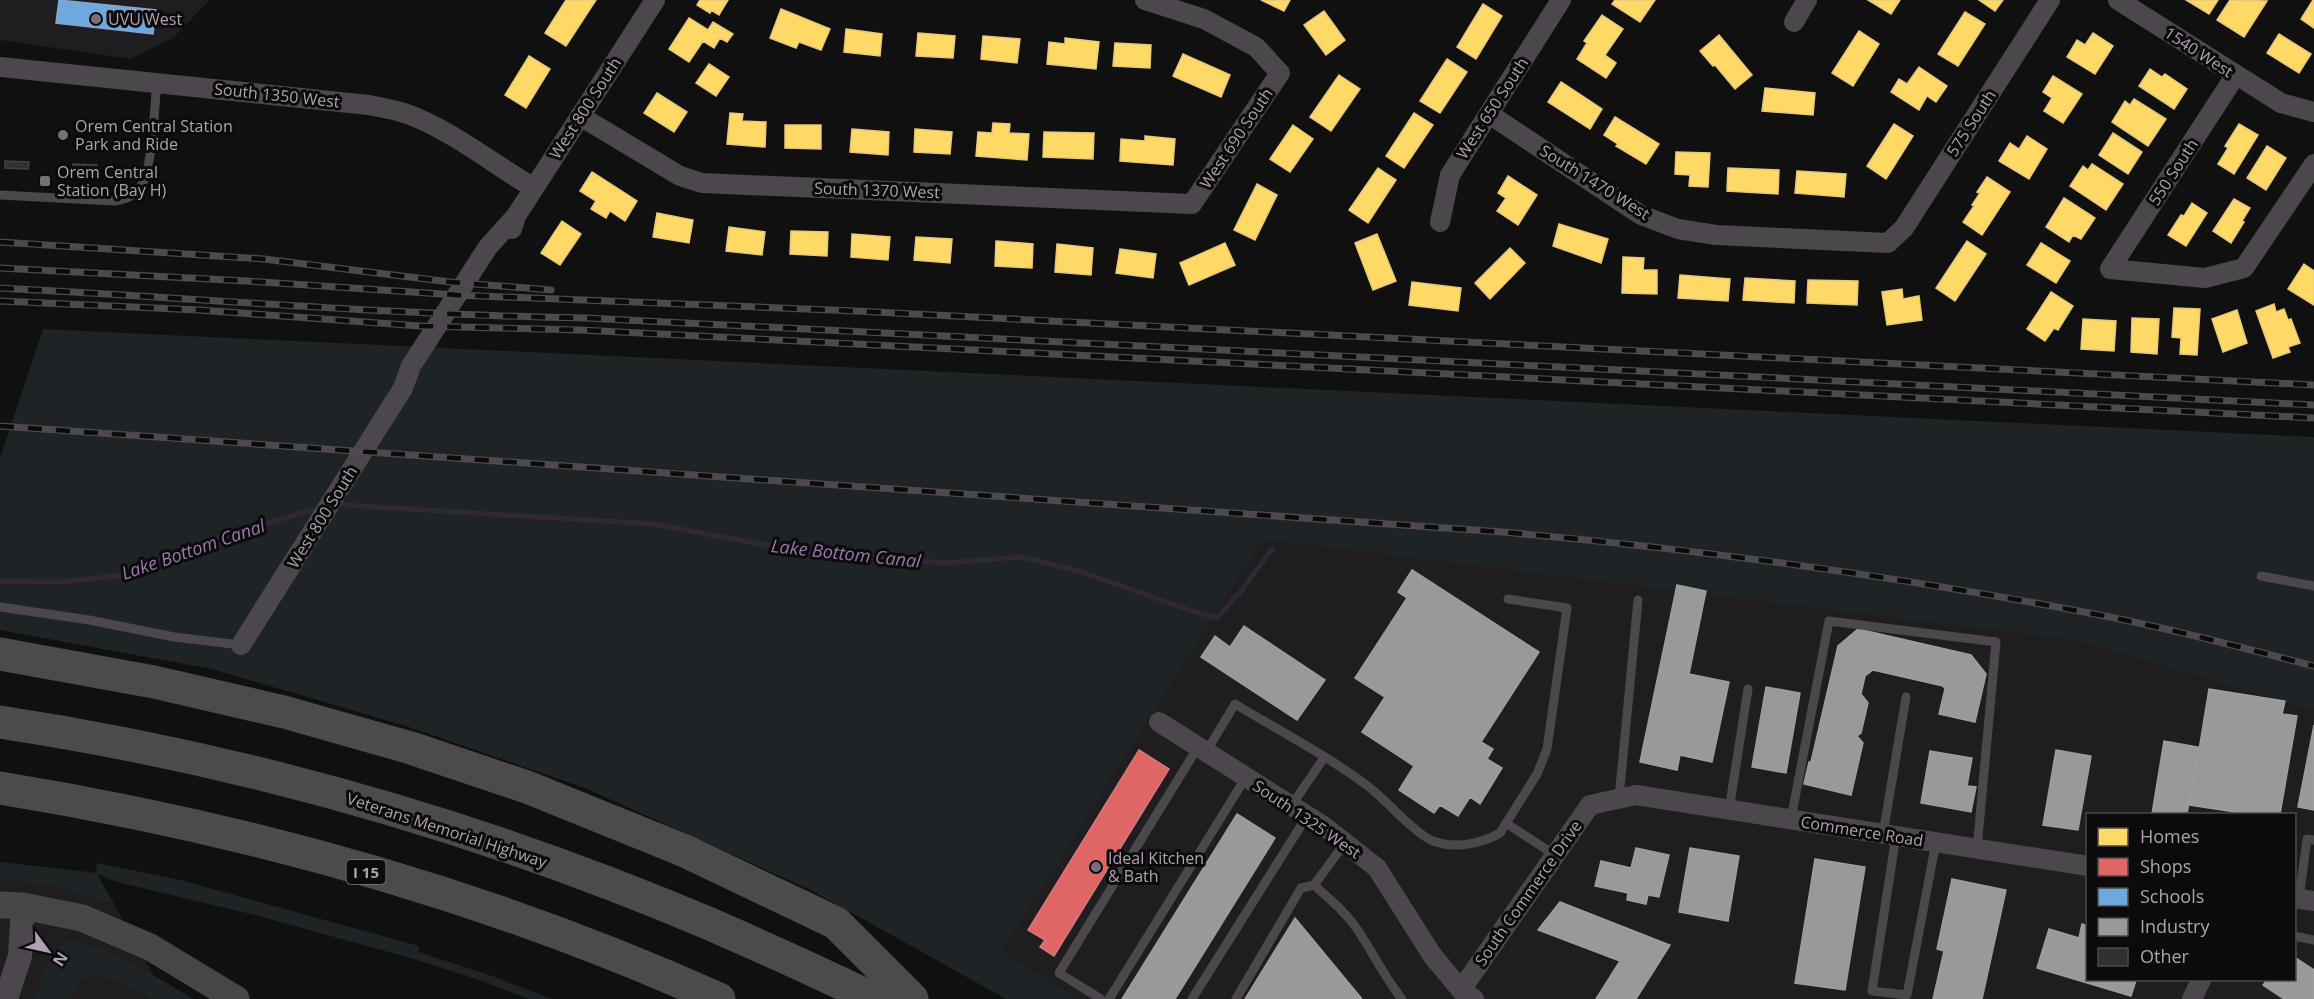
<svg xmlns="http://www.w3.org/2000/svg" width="2314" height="999" font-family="'Open Sans',sans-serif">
<rect width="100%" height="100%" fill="#111011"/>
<path fill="#1f1d1f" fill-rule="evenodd" d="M 0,0 L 210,0 L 173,38 L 131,59 L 0,40 Z
M 1262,538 L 2078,641 L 2314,711 L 2314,999 L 1080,999 L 1002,951 ZM 2088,814 L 2294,814 L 2294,980 L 2088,980 Z
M 0,862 L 96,873 L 156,979 L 189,999 L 0,999 Z"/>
<path fill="#1e2326" d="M 43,329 L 2314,437 L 2314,711 L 2078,641 L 1263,539 L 1002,951 L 1080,999 L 1006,999 L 813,891 L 585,788 L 406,726 L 212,669 L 0,630 L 0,458 Z
M 0,862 L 96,873 L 97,863 L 180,880 L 419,946 L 419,952 L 492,976 L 552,999 L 529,999 L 479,980 L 414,959 L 255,915 L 117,882 L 97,874 L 114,904 L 63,888 L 0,879 Z
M 69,940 C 107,945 160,979 193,999 L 153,999 L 113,979 L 89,975 L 80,982 L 69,999 L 34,999 C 45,975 44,953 69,940 Z"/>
<path fill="#ffd966" stroke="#e7c87d" stroke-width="1.5" d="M 566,0 L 596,0 L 566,46 L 545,33 Z
M 700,0 L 728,0 L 719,15 L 711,10 L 710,13 L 697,5 Z
M 1261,0 L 1290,0 L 1284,11 Z
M 1615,0 L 1655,0 L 1640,22 L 1612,4 Z
M 1868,0 L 1900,0 L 1891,14 Z
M 1979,0 L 2003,0 L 1995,11 Z
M 2186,0 L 2218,0 L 2209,14 Z
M 2230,0 L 2267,1 L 2244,37 L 2217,20 Z
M 2313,0 L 2314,0 L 2314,28 L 2301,19 Z
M 1483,4 L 1502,16 L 1476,59 L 1457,47 Z
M 781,9 L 830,29 L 821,50 L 799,42 L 796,48 L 770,38 Z
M 1324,11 L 1345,40 L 1326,55 L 1304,25 Z
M 1965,12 L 1985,24 L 1958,66 L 1938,54 Z
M 1602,15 L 1623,29 L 1605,55 L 1616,63 L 1606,78 L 1577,59 L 1587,43 L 1584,41 Z
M 689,18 L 708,30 L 713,22 L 733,34 L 727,42 L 720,38 L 714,48 L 703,41 L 689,62 L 669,49 Z
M 846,29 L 882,34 L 880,56 L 844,52 Z
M 1859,31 L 1879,44 L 1853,86 L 1832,73 Z
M 918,33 L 955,36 L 953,58 L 916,56 Z
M 2093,33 L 2113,46 L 2095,74 L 2067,57 L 2077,40 L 2085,45 Z
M 2279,34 L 2311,54 L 2299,73 L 2267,53 Z
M 1719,35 L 1752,75 L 1735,89 L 1715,65 L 1713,66 L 1700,51 Z
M 983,36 L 1020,39 L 1017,63 L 981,59 Z
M 1065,38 L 1099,42 L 1096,69 L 1047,64 L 1049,42 L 1065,44 Z
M 1115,43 L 1151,45 L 1150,68 L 1113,66 Z
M 1183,54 L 1230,75 L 1221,97 L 1173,76 Z
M 529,56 L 550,69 L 526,108 L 505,95 Z
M 1447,59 L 1467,72 L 1440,113 L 1420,101 Z
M 709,64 L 729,77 L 716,96 L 696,83 Z
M 1919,67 L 1947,86 L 1936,102 L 1927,96 L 1919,110 L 1891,92 L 1899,79 L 1907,84 Z
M 2150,69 L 2162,77 L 2165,74 L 2187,89 L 2174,109 L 2139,86 Z
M 1339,75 L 1360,89 L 1331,131 L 1310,117 Z
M 2053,76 L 2082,94 L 2063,123 L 2044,111 L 2052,98 L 2043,92 Z
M 1561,82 L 1602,109 L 1590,129 L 1548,102 Z
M 1765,88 L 1815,93 L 1813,115 L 1762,111 Z
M 657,93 L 687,112 L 674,132 L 644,113 Z
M 2134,99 L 2166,119 L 2148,146 L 2112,122 L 2125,101 L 2130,105 Z
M 730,113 L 743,114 L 742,121 L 766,122 L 765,147 L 727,144 Z
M 1414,113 L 1433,125 L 1404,168 L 1386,156 Z
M 1615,117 L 1659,144 L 1646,164 L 1616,146 L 1618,144 L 1604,135 Z
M 993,123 L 1010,124 L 1009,133 L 1029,134 L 1027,160 L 976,156 L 978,132 L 992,133 Z
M 1894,124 L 1913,136 L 1886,179 L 1867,166 Z
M 2239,124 L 2258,135 L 2234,174 L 2218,164 L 2228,148 L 2225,146 Z
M 785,125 L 821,125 L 821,149 L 785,148 Z
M 1293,125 L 1313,139 L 1290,172 L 1270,159 Z
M 852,129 L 889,132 L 888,155 L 850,152 Z
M 915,129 L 952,132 L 950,154 L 914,152 Z
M 1044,132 L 1094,133 L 1093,159 L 1043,157 Z
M 2113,133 L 2142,152 L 2128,174 L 2099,155 Z
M 1145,136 L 1175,139 L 1173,165 L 1120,161 L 1121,139 L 1145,141 Z
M 2027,136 L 2047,149 L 2029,179 L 1999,161 L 2010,143 L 2019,149 Z
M 2267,146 L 2286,158 L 2266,190 L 2247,178 Z
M 1676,152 L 1710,153 L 1708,187 L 1689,186 L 1690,175 L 1675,174 Z
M 2092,164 L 2123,184 L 2106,210 L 2070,186 L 2083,166 L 2088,170 Z
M 1378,168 L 1396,180 L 1368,223 L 1349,210 Z
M 1728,168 L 1779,170 L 1778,194 L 1727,191 Z
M 1797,171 L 1846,174 L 1844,197 L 1795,193 Z
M 592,172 L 637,201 L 625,221 L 610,211 L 606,218 L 591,209 L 596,201 L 580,191 Z
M 1508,176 L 1537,195 L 1518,225 L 1497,211 L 1506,198 L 1498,193 Z
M 1987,177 L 2010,192 L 1982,235 L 1963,222 L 1974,206 L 1972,205 L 1980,193 L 1977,192 Z
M 1257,184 L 1277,195 L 1255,240 L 1234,230 Z
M 2064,198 L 2095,218 L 2081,239 L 2073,235 L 2069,242 L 2046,227 Z
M 2234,199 L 2250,208 L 2242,221 L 2244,222 L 2231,243 L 2213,231 Z
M 2192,203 L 2207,213 L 2186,246 L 2168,235 L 2181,215 L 2184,216 Z
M 657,213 L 693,220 L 689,243 L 653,237 Z
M 562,221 L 581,234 L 560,265 L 541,253 Z
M 1559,224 L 1608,239 L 1601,263 L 1553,246 Z
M 729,227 L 765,232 L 762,255 L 726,251 Z
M 791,231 L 828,232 L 827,256 L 790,254 Z
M 852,234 L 890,237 L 888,260 L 851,257 Z
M 1377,234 L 1396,281 L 1373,290 L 1355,243 Z
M 916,237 L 952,239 L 950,263 L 914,260 Z
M 996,241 L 1033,244 L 1032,268 L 995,266 Z
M 1967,241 L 1986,254 L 1955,301 L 1936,288 Z
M 1225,243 L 1235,265 L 1189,285 L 1180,263 Z
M 2041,243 L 2070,261 L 2056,283 L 2027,265 Z
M 1057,244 L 1093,248 L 1091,275 L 1055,272 Z
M 1510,248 L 1525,263 L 1490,299 L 1475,283 Z
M 1120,249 L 1156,254 L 1153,278 L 1116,273 Z
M 1623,257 L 1644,258 L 1643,270 L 1657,270 L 1657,294 L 1622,293 Z
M 2304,264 L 2314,271 L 2314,305 L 2288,289 Z
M 1680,275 L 1730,279 L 1728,301 L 1678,298 Z
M 1745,278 L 1795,281 L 1794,303 L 1743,300 Z
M 1808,280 L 1858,281 L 1857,305 L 1807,303 Z
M 1412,282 L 1461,288 L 1458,311 L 1409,305 Z
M 1902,289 L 1903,299 L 1919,296 L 1922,320 L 1887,325 L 1882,292 Z
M 2051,292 L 2073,306 L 2058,330 L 2054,328 L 2045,341 L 2027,329 Z
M 2274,304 L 2276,312 L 2284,309 L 2288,320 L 2291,319 L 2300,343 L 2288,347 L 2290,352 L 2273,358 L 2256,311 Z
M 2174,308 L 2200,309 L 2197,355 L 2180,354 L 2181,338 L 2172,337 Z
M 2237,310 L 2247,343 L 2223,352 L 2212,319 Z
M 2132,318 L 2159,319 L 2157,354 L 2131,352 Z
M 2083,319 L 2116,321 L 2114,351 L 2081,349 Z"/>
<path fill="#e06666" stroke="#d2787d" stroke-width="1.5" d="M 1139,750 L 1169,769 L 1054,956 L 1040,947 L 1045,940 L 1028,930 Z"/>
<path fill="#6fa8dc" stroke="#82a6cf" stroke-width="1.5" d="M 59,0 L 156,10 L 153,34 L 56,23 Z"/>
<path fill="#999" stroke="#a09ba0" stroke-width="1.5" d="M 1412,570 L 1539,652 L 1481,742 L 1493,749 L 1487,759 L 1502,768 L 1480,804 L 1470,797 L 1458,816 L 1440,805 L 1434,813 L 1399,790 L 1414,766 L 1362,732 L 1385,697 L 1355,678 L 1407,598 L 1398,592 Z
M 1677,585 L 1706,591 L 1689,674 L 1729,682 L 1712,762 L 1680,755 L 1677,770 L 1640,762 Z
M 1244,626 L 1325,680 L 1297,720 L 1201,657 L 1215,636 L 1230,647 Z
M 1858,629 L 1971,655 L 1986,674 L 1975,722 L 1939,714 L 1945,689 L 1943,686 L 1873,670 L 1865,676 L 1861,694 L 1868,703 L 1861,733 L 1857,736 L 1863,743 L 1851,795 L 1804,784 L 1809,762 L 1811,762 L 1838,646 Z
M 1766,687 L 1800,693 L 1786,773 L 1752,767 Z
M 2209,689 L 2285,701 L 2282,714 L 2297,716 L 2280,814 L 2248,814 L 2190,805 Z
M 2314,725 L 2314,810 L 2298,807 Z
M 2164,741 L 2198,747 L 2187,814 L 2152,814 Z
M 2056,750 L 2091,756 L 2078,830 L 2043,825 Z
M 1930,751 L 1972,758 L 1967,786 L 1976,787 L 1971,812 L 1921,803 Z
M 1237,814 L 1275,838 L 1175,999 L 1122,999 Z
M 1636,848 L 1669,855 L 1659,897 L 1648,895 L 1646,904 L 1627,900 L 1628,893 L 1595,886 L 1601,861 L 1631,868 Z
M 1690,848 L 1739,856 L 1728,921 L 1679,912 Z
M 1815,859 L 1865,867 L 1845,990 L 1795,983 Z
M 1952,879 L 2006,890 L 1982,999 L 1933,999 L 1944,951 L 1937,949 Z
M 1560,902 L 1670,945 L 1636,999 L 1596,999 L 1620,961 L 1538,930 Z
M 1295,918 L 1362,999 L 1359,997 L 1360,999 L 1245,999 Z
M 2082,924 L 2088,926 L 2088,980 L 2136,980 L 2131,996 L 2037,968 L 2049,929 L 2079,938 Z
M 2294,957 L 2314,970 L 2314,999 L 2284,999 L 2263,985 L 2267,980 L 2294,980 Z"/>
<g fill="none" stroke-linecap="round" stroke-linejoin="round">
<path stroke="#302835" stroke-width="5" d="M 344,505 L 653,524 L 803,552 L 946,563 L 1022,557 L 1082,572 L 1192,611 L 1217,618 L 1242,590 L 1272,549
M 0,581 L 60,582 L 125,575 L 200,543 L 312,510"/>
</g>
<path fill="#333033" stroke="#444044" stroke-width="1.5" d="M 5,161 L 29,162 L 28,169 L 5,168 Z
M 73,164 L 97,165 L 97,172 L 73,171 Z"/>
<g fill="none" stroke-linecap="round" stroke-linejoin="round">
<path stroke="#4c474c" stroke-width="9" d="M 0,195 L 115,201 C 124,199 133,197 139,189 C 153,173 154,107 157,83
M 2261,576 L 2314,586
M 0,607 L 89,620 L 174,637 L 241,645
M 1206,752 L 1235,704 C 1280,731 1328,756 1369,787 C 1386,800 1415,834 1433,841 C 1455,849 1481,844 1500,833 L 1537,774 L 1547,749 L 1567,608 L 1508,599
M 1619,798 L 1638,600
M 1291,806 L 1324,758
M 1729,810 L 1748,689
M 1791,819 L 1829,621 L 1996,642 L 1977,849
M 1506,823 L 1555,855
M 1883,834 L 1906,697
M 1896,836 L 1872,991 L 1907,995 L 1936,842
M 1345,843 L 1314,885 C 1330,899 1345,912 1357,929 C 1373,952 1384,977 1402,999
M 2299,899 L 2307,839 L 2314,840
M 2294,936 L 2314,940
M 1101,999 L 1059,973 L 1198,747
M 1109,999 L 1246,777
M 1192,999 L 1307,816
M 1236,999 L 1301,888 L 1314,885"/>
<path stroke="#4c474c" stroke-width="20" d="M 2118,0 L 2281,103 L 2314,112
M 1794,22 L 1807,0
M 0,67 L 369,105 C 383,108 397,110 410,115 C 454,132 493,164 534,188
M 2235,76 L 2110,269 L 2205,278 L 2244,268 L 2314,164
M 1489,114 L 1641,215 L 1678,229 L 1716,235 L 1888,243 L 1904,228 L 2050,0
M 580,116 L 680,176 L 702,183 L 1192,204 L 1280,73 L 1256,47 L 1204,19 L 1145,0
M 1440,222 L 1450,175 L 1561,0
M 512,229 L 516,216 L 655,0
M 241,645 L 403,388 L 411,366 L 488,247 L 516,216
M 1159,722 L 1325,827 L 1377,868 L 1432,955 L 1461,990 L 1474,999
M 2294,898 L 2314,901
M 1461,990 L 1590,805 L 1636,795 L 2088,866
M 2192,999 L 2201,980"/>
<path stroke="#4c474c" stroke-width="24" d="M 6,999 L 20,956 L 23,906"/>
<path stroke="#484549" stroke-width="27" d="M 0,905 L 23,906 L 82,918 L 150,947 L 236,999"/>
<path stroke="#4c4a4c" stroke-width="33" d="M 0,654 L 154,682 L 284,712 L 411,748 L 527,787 L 685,851 L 836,923 L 912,999
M 0,722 C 243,759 484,828 710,924 C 765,948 820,973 874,999
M 0,788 C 246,828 492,897 719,999"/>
<defs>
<path id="rail" d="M 0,242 L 264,259 L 450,282 L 551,290
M 0,268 L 246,281 L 457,295 L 855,311 L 2314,385
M 0,288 C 195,298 390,315 586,318 L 2314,405
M 0,301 L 199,310 L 420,326 L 580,330 L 2314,418
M 0,426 L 1502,532 C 1698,549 1895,576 2089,613 C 2165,627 2239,647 2314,666"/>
</defs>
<use href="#rail" stroke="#4d494e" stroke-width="7"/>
<use href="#rail" stroke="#0c0b0c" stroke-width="4.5" stroke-dasharray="14" stroke-linecap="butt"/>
</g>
<g fill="#786e7a" stroke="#0c0b0c" stroke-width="2">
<circle cx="96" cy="19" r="6"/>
<circle cx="63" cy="135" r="6"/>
<rect x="39" y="175" width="12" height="12" rx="3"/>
<circle cx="1096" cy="867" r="6"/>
</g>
<g text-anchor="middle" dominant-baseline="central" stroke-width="6" stroke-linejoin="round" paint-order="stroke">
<rect fill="#0c0b0c" stroke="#7f7480" stroke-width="1.5" x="346.5" y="860" width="39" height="24" rx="4.5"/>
<g font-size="15" font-weight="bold" fill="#b0a1b2">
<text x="366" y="872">I 15</text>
</g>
<g font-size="16" fill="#b0a1b2" stroke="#0c0b0c" text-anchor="start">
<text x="108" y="19">UVU West</text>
<text x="75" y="126">Orem Central Station<tspan x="75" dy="18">Park and Ride</tspan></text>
<text x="57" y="172">Orem Central<tspan x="57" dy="18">Station (Bay H)</tspan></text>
<text x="1108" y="858">Ideal Kitchen<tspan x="1108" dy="18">&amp; Bath</tspan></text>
</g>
<g font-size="16" fill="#b0a1b2" stroke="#0c0b0c">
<text transform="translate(2199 52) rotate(33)">1540 West</text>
<text transform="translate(277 95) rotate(6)">South 1350 West</text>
<text transform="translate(585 108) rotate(-57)">West 800 South</text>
<text transform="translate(1492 108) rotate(-57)">West 650 South</text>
<text transform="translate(1971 123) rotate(-57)">575 South</text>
<text transform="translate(1236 138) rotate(-56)">West 690 South</text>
<text transform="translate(2173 172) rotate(-57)">550 South</text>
<text transform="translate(1595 182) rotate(32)">South 1470 West</text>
<text transform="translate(877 190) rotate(2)">South 1370 West</text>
<text transform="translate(322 517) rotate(-58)">West 800 South</text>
<text transform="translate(1307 819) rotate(34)">South 1325 West</text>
<text transform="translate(447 830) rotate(18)">Veterans Memorial Highway</text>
<text transform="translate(1862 831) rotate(9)">Commerce Road</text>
<text transform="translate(1528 893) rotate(-55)">South Commerce Drive</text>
</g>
<g font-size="18" font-style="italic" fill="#9b78ad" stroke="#0c0b0c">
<text transform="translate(193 549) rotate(-19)">Lake Bottom Canal</text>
<text transform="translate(846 553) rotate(6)">Lake Bottom Canal</text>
</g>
</g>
<rect x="2086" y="813" width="210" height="168" fill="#0c0b0c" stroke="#4e474e" stroke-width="1.5"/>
<rect x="2098" y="828" width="30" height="18" fill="#ffd966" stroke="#4e474e" stroke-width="1.5"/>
<text x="2140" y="843" font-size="18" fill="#b0a1b2">Homes</text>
<rect x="2098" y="858" width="30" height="18" fill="#e06666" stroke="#4e474e" stroke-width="1.5"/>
<text x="2140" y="873" font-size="18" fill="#b0a1b2">Shops</text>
<rect x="2098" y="888" width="30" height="18" fill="#6fa8dc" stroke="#4e474e" stroke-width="1.5"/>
<text x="2140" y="903" font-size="18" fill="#b0a1b2">Schools</text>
<rect x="2098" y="918" width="30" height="18" fill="#999999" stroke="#4e474e" stroke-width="1.5"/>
<text x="2140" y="933" font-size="18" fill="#b0a1b2">Industry</text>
<rect x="2098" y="948" width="30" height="18" fill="#333033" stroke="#4e474e" stroke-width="1.5"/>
<text x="2140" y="963" font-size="18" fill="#b0a1b2">Other</text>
<g transform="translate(48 951) rotate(123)" stroke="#0c0b0c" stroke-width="4.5" paint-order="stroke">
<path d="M0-4.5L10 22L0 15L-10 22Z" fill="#b0a1b2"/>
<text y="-9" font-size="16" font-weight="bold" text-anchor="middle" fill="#b0a1b2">N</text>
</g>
</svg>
